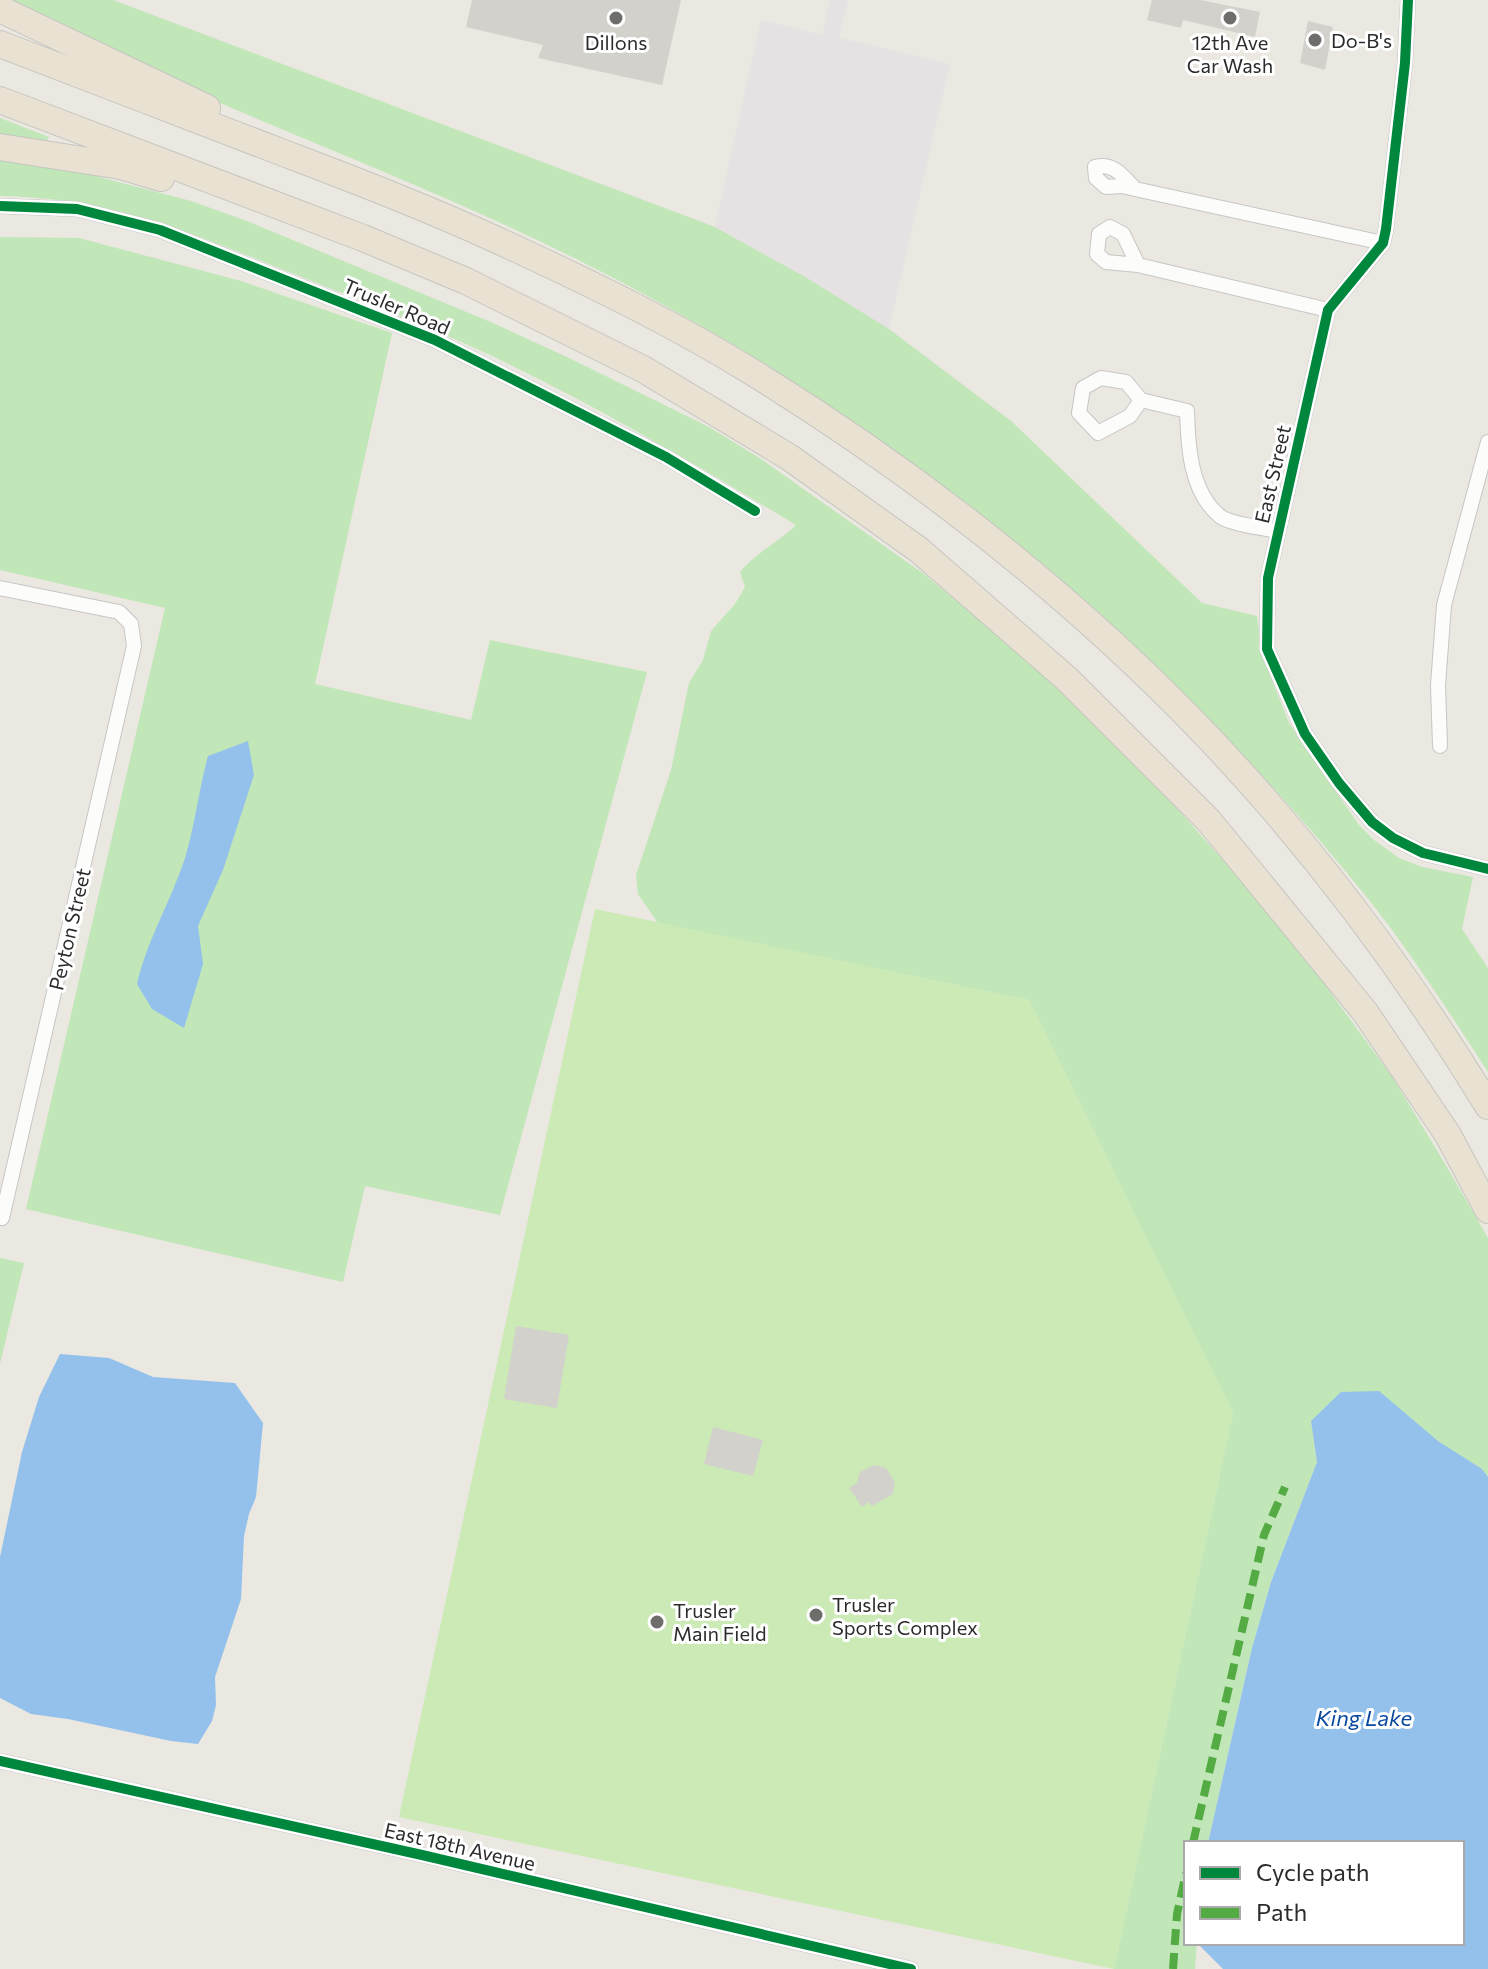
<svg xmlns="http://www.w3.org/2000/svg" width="1488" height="1969" font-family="Commissioner,sans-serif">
<rect width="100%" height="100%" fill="#eae8e0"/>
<path fill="#e6e2e3" d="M 830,0 L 848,0 L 839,38 L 950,64 L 889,329 L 807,278 L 715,227 L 761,20 L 822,35 Z"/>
<path fill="#c1e6b8" d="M 3,0 L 113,0 L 715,227 L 807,278 L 889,329 L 1011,421 L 1202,603 L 1257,616 L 1262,655 L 1289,723 L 1359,825 L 1374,840 L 1399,858 L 1422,867 L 1473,877 L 1462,929 L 1488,968 L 1488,1072 C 1449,1012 1410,951 1365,895 C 1155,635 897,423 600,271 C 439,188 267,128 103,51 C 69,35 36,17 3,0 Z
M 0,118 L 49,137 L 45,144 L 0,137 Z
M 0,156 L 61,167 L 191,201 L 247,221 L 493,323 L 567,357 L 709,427 L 758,457 L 924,574 L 995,633 L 1068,698 L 1142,769 L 1285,930 L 1393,1078 L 1441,1157 L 1488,1238 L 1488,1477 L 1482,1469 L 1438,1441 L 1311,1421 L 1317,1462 L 1271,1582 L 1252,1648 L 1208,1843 L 1186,1843 L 1186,1943 L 1197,1943 L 1195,1969 L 1114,1969 L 1233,1413 L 1029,1000 L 658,923 L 638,894 L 636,875 L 671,770 L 689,683 L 703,660 L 711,631 L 735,604 L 745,587 L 740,572 C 755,553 779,542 796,525 C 692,462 587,400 477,349 C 418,322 357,299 297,275 C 193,234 114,198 0,196 Z
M 0,237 L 79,238 L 241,281 L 392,333 L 315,684 L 471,720 L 490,640 L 647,672 L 500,1215 L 365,1186 L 343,1282 L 26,1209 L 165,608 L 0,570 Z
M 0,1258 L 24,1263 L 0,1364 Z"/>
<path fill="#cbeab6" d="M 595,909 L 1029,1000 L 1233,1413 L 1114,1969 L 399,1817 Z"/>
<path fill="#93c1ec" d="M 248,741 L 254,775 L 223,870 L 198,926 L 203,964 L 184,1028 L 152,1009 L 137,984 C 147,940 171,901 185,858 C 195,825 199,789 208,756 Z
M 60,1354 L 109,1358 L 153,1377 L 235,1383 L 263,1423 L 256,1497 L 249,1514 L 244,1536 L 241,1599 L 215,1677 L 216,1705 L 212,1721 L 198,1744 L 171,1741 L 68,1719 L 31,1714 L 0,1698 L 0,1557 L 22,1452 L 39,1397 Z
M 1379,1391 L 1438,1441 L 1482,1469 L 1488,1477 L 1488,1969 L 1223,1969 L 1197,1943 L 1462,1943 L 1462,1843 L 1208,1843 L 1252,1648 L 1271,1582 L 1317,1462 L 1311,1421 L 1341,1392 Z"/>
<path fill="#d3d1cb" d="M 472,0 L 681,0 L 662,85 L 538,58 L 543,45 L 466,27 Z
M 1152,0 L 1200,0 L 1260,12 L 1255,37 L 1183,20 L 1181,28 L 1147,20 Z
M 1308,21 L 1333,27 L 1325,70 L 1300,63 Z
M 516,1326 L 569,1335 L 557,1408 L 504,1399 Z
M 713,1427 L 763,1440 L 753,1476 L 704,1464 Z
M 874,1465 L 886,1468 L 895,1482 L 893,1494 L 872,1506 L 869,1502 L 862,1507 L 849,1488 L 857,1483 L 860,1472 Z"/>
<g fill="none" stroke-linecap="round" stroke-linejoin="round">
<defs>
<path id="street" d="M 1408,0 L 1405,63 L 1386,229 L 1383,243 L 1328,310 L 1268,578 L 1267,649 L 1305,734 L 1339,783 L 1372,822 L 1393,838 L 1423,853 L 1488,869
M 1135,189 C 1123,176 1113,162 1095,167 L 1096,178 L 1106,187 L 1122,186 L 1135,189 L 1383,243
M 0,206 L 77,209 L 160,230 L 435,340 L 666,457 L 755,511
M 1138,265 L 1106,262 L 1097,254 L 1099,234 L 1110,227 L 1123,234 L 1138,265 L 1328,310
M 1141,400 L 1130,416 L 1098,433 L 1079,413 L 1083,388 L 1101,378 L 1126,382 L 1141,400 L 1187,411 C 1188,446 1190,493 1221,517 C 1231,524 1264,528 1277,531
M 0,588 L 119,612 L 131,624 L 134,646 L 2,1218
M 1440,746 L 1438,685 L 1444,605 L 1488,442
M 0,1761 L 422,1855 L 911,1969"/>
<path id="highway" d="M 0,9 L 207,108
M 0,44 C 94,80 187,116 281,152 C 354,180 428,208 499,241 C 586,281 675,324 757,375 C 947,493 1127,639 1273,809 C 1353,902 1424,1001 1488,1106
M 0,100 L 363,238 L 466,281 L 643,369 L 789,457 L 919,550 L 1067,679 L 1209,821 L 1365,1012 L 1448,1135 L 1488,1210
M 0,147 L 121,166 L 161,178"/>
</defs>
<use href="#street" stroke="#c7c6c6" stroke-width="16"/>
<use href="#highway" stroke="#c5c5c1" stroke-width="28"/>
<use href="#street" stroke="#fcfcfa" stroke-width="14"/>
<use href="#highway" stroke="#e9e2d3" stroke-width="26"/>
<path stroke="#54ab44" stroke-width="8" stroke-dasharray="16 8" stroke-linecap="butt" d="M 1193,1843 L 1264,1535 L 1285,1487
M 1173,1969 L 1177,1914 L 1186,1873"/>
<defs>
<path id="cycleway" d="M 1408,0 L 1405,63 L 1386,229 L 1383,243 L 1328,310 L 1268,578 L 1267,649 L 1305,734 L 1339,783 L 1372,822 L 1393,838 L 1423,853 L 1488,869
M 0,206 L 77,209 L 160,230 L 435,340 L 666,457 L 755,511
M 0,1761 L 422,1855 L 911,1969"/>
</defs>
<use href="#cycleway" stroke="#fff" stroke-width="15"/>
<use href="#cycleway" stroke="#00873e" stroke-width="10"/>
</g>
<g fill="#6e6d6a" stroke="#fff" stroke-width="3">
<circle cx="616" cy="18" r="8"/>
<circle cx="1230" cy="18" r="8"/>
<circle cx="1315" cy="40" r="8"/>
<circle cx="816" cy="1615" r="8"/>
<circle cx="657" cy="1622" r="8"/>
</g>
<g text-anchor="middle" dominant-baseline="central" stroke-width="6" stroke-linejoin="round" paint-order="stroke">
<g font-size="20" fill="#2b2b2b" stroke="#fff" text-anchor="start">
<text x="1331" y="40">Do-B's</text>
<text x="616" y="42" text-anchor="middle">Dillons</text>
<text x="1230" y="42" text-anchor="middle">12th Ave<tspan x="1230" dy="23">Car Wash</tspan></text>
<text x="832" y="1604">Trusler<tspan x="832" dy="23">Sports Complex</tspan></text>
<text x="673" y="1610">Trusler<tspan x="673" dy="23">Main Field</tspan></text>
</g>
<g font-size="20" fill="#2b2b2b" stroke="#fff">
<text transform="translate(397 306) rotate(23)">Trusler Road</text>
<text transform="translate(1272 474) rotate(-77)">East Street</text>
<text transform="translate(69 929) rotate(-77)">Peyton Street</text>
<text transform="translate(460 1846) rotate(13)">East 18th Avenue</text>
</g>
<g font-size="22" font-style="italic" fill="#0b499f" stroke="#fff">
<text x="1364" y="1717">King Lake</text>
</g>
</g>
<rect x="1184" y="1841" width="280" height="104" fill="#ffffff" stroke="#aaaaaa" stroke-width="2"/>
<rect x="1200" y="1867" width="40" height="12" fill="#00873e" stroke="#aaaaaa" stroke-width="2"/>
<text x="1256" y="1881" font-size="24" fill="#2b2b2b">Cycle path</text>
<rect x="1200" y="1907" width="40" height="12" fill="#54ab44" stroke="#aaaaaa" stroke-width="2"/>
<text x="1256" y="1921" font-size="24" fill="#2b2b2b">Path</text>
</svg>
